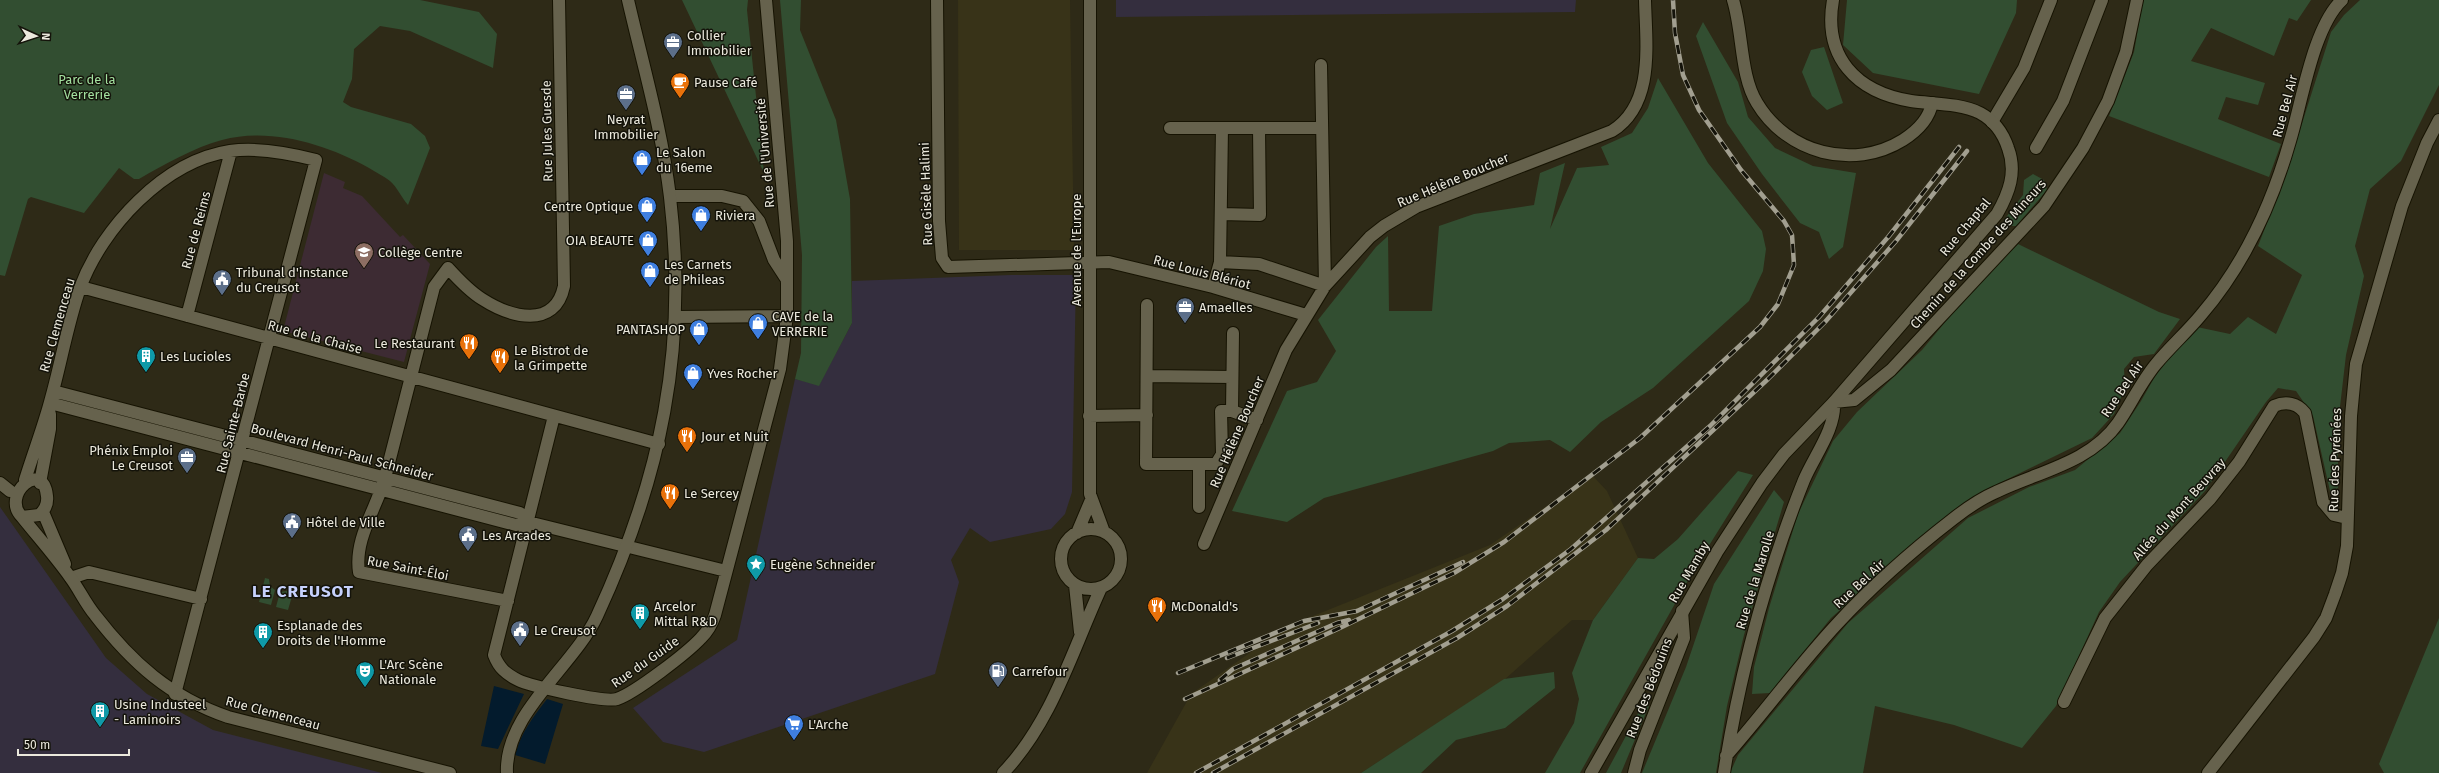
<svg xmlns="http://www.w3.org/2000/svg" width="2439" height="773" font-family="'Fira Sans',sans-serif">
<rect width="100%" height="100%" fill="#2e2a17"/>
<path fill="#383318" d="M 958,0 L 1070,0 L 1074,250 L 959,250 Z
M 1592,475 L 1607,491 L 1638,558 L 1593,620 L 1572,620 L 1504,680 L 1361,773 L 1147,773 L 1191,694 L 1288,626 L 1490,545 Z"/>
<path fill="#342e3e" d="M 1116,0 L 1576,0 L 1575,12 L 1116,17 Z
M 1011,275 L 1076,275 L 1072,492 L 1065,514 L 1051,529 L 990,542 L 970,528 L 951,560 L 959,582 L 935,674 L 704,752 L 663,742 L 633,708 L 737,640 L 795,379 L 819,385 L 852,323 L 852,281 Z
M 0,507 L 106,658 L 147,694 L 213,730 L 382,773 L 0,773 Z"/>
<path fill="#3d2b33" d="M 324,173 L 345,182 L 343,188 L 362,196 L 400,237 L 403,235 L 430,264 L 404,362 L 283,331 Z"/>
<path fill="#324e31" d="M 0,0 L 420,0 L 479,12 L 497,34 L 493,68 L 410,31 L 380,26 L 354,49 L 352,79 L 343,102 L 351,107 L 411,124 L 425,136 L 430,148 L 408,205 C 402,198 397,187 390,181 C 384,176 375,172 369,168 C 326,144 270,127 222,140 C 193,148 165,164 139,179 L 134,179 L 119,168 L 84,213 L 31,197 L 28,199 L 5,276 L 0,275 Z
M 682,0 L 748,0 L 747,10 L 764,173 Z
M 780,0 L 801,0 L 800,30 L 836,120 L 850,199 L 852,323 L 819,386 L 795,379 L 801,353 L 802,255 Z
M 1847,0 L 2017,0 L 2016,13 L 1979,94 L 1873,73 L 1843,45 Z
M 2143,0 L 2311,0 L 2297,21 L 2289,18 L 2274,56 L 2211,28 L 2191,61 L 2265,83 L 2258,105 L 2226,97 L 2218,119 L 2281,144 L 2269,177 L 2109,116 L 2134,52 Z
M 2360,0 L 2439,0 L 2439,85 L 2401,161 L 2370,189 L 2355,246 L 2364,276 L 2346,355 L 2338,424 L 2338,488 L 2330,491 L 2313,416 L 2296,391 L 2278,388 L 2266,402 L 2205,491 L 2120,582 L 2099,612 L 2056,706 L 2022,748 L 1954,725 L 1875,706 L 1863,773 L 1730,773 L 1738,755 L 1848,623 L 1968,518 L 2029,487 L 2075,470 L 2120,433 L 2141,401 L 2158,371 L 2197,327 L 2230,334 L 2248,317 L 2276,334 L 2302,275 L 2258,246 L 2286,174 L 2331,32 L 2344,15 Z
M 1703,22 L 1738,82 L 1748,117 L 1775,148 L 1813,166 L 1856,173 L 1843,247 L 1829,259 L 1819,232 L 1800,223 L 1762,174 L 1727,123 L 1696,36 Z
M 1824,47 L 1843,103 L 1827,110 L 1812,96 L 1802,72 L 1811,50 Z
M 1658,78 L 1708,163 L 1762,231 L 1766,249 L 1763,271 L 1749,301 L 1653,388 L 1601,422 L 1570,452 L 1550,440 L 1509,443 L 1493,451 L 1324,498 L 1287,522 L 1232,511 L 1287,391 L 1317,382 L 1336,351 L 1318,320 L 1376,247 L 1388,236 L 1389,311 L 1432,311 L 1439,226 L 1474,214 L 1534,205 L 1540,173 L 1565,163 L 1550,229 L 1577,168 L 1609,165 L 1601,147 L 1632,133 L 1648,108 Z
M 2033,174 L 2044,180 L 2047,190 L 2016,226 L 2007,226 L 2004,220 L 2023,195 L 2024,180 Z
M 2018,244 L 2159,312 L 2180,319 L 2154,354 L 2134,357 L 2124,369 L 2125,388 L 2114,414 L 2092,438 L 1981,492 L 1938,524 L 1831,618 L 1770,693 L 1752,694 L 1754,667 L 1769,608 L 1798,514 L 1833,441 L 1857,412 L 1922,350 L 1965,298 Z
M 1738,471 L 1753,475 L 1695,568 L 1580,773 L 1545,773 L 1574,723 L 1579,699 L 1572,673 L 1593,620 L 1638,558 L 1654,559 L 1678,539 Z
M 1774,490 L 1784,502 L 1744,635 L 1727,706 L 1716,773 L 1642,773 L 1686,667 L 1714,584 Z
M 265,578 L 269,579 L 270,586 L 275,590 L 271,605 L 259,602 Z
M 290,585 L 295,586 L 288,610 L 276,607 L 280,592 L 287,591 Z
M 2439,618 L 2439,773 L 2384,773 L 2379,764 Z
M 1554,672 L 1555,688 L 1505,728 L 1456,740 L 1421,773 L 1361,773 L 1504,679 Z
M 1642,706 L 1649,706 L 1621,773 L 1606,773 Z"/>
<path fill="#031b2d" d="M 494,686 L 524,694 L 498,749 L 481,746 Z
M 547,699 L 563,704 L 545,764 L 515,755 C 521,733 533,717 547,699 Z"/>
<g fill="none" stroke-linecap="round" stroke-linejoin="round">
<defs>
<path id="minor" d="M 937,0 L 939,221 L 942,258 L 948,267 L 1109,262 L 1213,287 L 1306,315
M 1090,0 L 1090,494 L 1104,532
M 1733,0 C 1743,32 1740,76 1757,103 C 1787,153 1853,171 1903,140 C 1917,131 1929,120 1932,103
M 1992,122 L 2024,68 L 2051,0
M 1170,128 L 1322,128
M 2036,148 L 2063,101 L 2102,0
M 670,196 L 722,196 L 743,201 L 759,221 L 774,260 L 787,280
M 1222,214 L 1260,215 L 1259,128
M 1220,262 L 1259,264 L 1325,286 L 1321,65
M 81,287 L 659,444
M 1213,287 L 1220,262 L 1222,128
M 1147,305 L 1146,464 L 1216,464 L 1222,454 L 1221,411 L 1232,411
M 187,316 L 231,151
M 675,317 L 787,316
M 1233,333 L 1232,411 L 1257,420
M 1147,376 L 1232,377
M 53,391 L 520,513 L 528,522
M 50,403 L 516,525 L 528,522 L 726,571
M 554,416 L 494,655 C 499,668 506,674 518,680 C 530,686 606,703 617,699 C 635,693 687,653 701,638 C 708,631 712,624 715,615 L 780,369 L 787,316 L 787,241 L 766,0
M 1089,416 L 1147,415
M 1199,464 L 1199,507
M 25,480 C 33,454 43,428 50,402 C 61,364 67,325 80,288 C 102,228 164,161 230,151 C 258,147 289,153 316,160 L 175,694
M 40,483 L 50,429 L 50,414
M1061 559a30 30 0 1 1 60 0a30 30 0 1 1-60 0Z
M 1077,533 L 1091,500
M 1204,544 L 1286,350 L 1325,286 L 1370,237 L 1384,226 L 1416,207 L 1612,131 C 1655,104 1646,44 1645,0
M 71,578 L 89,572 L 201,599
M 1075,585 L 1080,632
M 508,601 L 359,572 C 354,539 376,509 385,478 L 434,287 L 448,268 C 458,279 469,291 482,299 C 510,317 555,330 564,286 L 559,0
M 2064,702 L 2105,618 L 2147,565 L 2210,499 L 2239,462 L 2274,406 C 2286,401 2297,403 2305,413 L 2323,502 L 2334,515 L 2347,518
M 1726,756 C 1764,713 1798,666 1837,624 C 1872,586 1913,550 1953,519 C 1967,508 1980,499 1996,492 C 2037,472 2090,463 2118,423 C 2131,404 2141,382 2156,364 C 2170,347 2187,332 2201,315 C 2244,265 2272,204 2290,141 C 2302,102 2313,27 2342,0
M 1003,773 C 1052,722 1072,651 1101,588
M 1634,773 L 1640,750 L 1684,638 L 1682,611
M 1724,773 C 1740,672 1766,575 1804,480 C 1814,456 1836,429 1834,402 L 1854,400 L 1891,370 L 2044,206 L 2083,148 L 2108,101 L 2126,52 L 2137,0
M 2208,773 L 2314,637 L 2326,618 L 2335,594 L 2342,573 L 2347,546 L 2351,416 L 2356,364 L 2402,206 L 2427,143 L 2439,120"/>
<path id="tertiary" d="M 0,483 L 10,491
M 43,512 L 65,564
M 22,517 L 39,515 C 45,510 48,504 47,496 C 43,458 0,495 22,517 C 38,537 55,556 70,577 C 79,589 85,603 95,615 C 132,663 170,697 228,717 L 450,773
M 1591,773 L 1717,552 L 1762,483 L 1784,454 L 1834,402 L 1997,214 C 2009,193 2017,172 2008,148 C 2003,133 1993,120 1980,113 C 1960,103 1932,104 1911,101 C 1856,92 1823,57 1833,0"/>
<path id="secondary" d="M 507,773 C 504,714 574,666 597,616 C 661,478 688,349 670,197 C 662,130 643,65 628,0"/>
</defs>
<use href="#minor" stroke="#161302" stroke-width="14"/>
<use href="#tertiary" stroke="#161302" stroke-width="14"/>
<use href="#secondary" stroke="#161302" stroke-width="14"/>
<use href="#minor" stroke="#66624d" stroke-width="12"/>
<use href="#tertiary" stroke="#66624d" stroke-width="12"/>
<use href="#secondary" stroke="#66624d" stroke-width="12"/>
<defs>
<path id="rail" d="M 1227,658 L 1318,623
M 1178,673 L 1304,621 L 1357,611 L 1463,562
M 1220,680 L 1233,669 L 1337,623 L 1349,620
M 1185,699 L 1342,627 L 1454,573 L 1504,542 L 1640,438 L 1760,327 L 1778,304 L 1794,265 L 1792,235 L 1784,221 L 1741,170 L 1699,110 L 1683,75 L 1675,33 L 1673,0
M 1196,773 L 1452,631 L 1503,599 L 1571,549 L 1710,426 L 1819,317 L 1889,236 L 1959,147
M 1213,773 L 1457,638 L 1507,606 L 1606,530 L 1768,379 L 1825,322 L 1896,241 L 1967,151"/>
</defs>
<use href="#rail" stroke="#a29f90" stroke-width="4.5"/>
<use href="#rail" stroke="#14130a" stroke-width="3" stroke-dasharray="9" stroke-linecap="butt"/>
</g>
<defs>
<symbol id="office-pin" viewBox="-11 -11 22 30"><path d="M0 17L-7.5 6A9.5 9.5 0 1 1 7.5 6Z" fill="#5c6f8a" stroke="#14130a"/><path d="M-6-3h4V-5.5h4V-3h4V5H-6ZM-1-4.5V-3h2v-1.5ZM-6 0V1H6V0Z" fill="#fff"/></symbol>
<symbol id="cafe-pin" viewBox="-11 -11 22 30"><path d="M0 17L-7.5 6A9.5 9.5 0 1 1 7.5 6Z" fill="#e8710a" stroke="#14130a"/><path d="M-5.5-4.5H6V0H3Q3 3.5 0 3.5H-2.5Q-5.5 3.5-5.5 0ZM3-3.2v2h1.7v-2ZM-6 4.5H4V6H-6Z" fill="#fff"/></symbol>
<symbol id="shop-pin" viewBox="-11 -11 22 30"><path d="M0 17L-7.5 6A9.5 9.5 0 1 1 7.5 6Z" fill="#3f7fe0" stroke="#14130a"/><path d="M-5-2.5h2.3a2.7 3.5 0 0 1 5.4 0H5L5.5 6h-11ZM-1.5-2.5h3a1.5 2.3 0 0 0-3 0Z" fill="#fff"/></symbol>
<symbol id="school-pin" viewBox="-11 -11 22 30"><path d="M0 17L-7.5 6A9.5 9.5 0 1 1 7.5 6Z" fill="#8d6e63" stroke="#14130a"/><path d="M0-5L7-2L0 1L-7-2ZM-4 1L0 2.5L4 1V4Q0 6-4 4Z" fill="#fff"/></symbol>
<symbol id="civic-pin" viewBox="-11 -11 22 30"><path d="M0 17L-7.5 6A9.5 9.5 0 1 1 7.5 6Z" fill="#5c6f8a" stroke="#14130a"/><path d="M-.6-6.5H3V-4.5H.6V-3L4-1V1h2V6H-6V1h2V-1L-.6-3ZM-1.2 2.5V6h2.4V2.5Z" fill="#fff"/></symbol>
<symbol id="restaurant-pin" viewBox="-11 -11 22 30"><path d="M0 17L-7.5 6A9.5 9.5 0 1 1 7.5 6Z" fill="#e8710a" stroke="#14130a"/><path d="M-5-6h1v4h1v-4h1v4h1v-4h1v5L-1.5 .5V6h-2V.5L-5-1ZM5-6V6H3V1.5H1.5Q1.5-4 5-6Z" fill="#fff"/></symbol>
<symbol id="building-pin" viewBox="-11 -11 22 30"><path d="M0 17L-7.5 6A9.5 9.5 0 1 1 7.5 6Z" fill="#0f9aa8" stroke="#14130a"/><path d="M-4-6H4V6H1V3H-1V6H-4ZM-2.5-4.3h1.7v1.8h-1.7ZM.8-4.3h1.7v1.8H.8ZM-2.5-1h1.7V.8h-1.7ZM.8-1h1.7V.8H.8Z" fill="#fff"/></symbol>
<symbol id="sight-pin" viewBox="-11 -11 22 30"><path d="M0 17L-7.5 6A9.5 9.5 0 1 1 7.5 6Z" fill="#0f9aa8" stroke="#14130a"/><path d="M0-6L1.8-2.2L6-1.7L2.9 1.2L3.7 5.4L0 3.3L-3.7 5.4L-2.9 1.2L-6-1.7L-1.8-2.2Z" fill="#fff"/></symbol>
<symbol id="theatre-pin" viewBox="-11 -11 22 30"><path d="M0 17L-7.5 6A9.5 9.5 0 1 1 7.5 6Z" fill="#0f9aa8" stroke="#14130a"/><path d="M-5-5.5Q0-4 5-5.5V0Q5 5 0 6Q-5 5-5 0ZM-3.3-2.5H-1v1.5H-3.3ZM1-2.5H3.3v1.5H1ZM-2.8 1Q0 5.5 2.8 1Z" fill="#fff"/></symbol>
<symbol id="fuel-pin" viewBox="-11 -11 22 30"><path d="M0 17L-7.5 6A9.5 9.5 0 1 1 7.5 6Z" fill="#5c6f8a" stroke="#14130a"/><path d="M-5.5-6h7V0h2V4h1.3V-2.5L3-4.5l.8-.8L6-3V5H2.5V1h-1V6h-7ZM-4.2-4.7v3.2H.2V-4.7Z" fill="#fff"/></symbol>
<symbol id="supermarket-pin" viewBox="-11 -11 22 30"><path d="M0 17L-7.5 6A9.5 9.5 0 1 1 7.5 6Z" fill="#3f7fe0" stroke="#14130a"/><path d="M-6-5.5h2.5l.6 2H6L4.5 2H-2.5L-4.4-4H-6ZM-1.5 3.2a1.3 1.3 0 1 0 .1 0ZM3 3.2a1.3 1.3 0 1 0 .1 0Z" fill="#fff"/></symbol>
</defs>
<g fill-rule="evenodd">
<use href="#office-pin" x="662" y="31" width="22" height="30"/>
<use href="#cafe-pin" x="669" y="71" width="22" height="30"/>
<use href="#office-pin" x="615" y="83" width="22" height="30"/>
<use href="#shop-pin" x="631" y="148" width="22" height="30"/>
<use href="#shop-pin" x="636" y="195" width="22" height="30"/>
<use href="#shop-pin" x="690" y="204" width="22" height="30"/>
<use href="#shop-pin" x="637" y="229" width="22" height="30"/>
<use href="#school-pin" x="353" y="241" width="22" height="30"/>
<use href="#shop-pin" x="639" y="260" width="22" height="30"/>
<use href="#civic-pin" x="211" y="268" width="22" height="30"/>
<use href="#office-pin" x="1174" y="296" width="22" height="30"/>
<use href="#shop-pin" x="747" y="312" width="22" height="30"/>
<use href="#shop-pin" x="688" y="318" width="22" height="30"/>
<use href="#restaurant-pin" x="458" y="332" width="22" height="30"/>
<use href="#building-pin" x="135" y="345" width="22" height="30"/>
<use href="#restaurant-pin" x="489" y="346" width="22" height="30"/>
<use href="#shop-pin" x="682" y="362" width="22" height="30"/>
<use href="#restaurant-pin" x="676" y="425" width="22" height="30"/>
<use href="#office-pin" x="176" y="446" width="22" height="30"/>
<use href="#restaurant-pin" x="659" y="482" width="22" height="30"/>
<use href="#civic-pin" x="281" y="511" width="22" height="30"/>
<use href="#civic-pin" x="457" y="524" width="22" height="30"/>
<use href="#sight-pin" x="745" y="553" width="22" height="30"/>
<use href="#restaurant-pin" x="1146" y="595" width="22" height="30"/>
<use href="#building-pin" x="629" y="602" width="22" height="30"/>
<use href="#civic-pin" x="509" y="619" width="22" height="30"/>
<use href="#building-pin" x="252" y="621" width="22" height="30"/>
<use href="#theatre-pin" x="354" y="660" width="22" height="30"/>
<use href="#fuel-pin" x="987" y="660" width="22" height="30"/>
<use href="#building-pin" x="89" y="700" width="22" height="30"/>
<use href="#supermarket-pin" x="783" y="713" width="22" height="30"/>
</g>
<g text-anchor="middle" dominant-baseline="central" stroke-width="3" stroke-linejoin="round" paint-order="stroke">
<g font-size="13" fill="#ebe9dd" stroke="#14130a" text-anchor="start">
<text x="687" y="35">Collier<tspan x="687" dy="15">Immobilier</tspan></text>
<text x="694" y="82">Pause Café</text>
<text x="626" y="119" text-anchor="middle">Neyrat<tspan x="626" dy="15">Immobilier</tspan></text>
<text x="656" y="152">Le Salon<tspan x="656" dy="15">du 16eme</tspan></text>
<text x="633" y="206" text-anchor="end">Centre Optique</text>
<text x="715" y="215">Riviera</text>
<text x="634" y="240" text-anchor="end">OIA BEAUTE</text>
<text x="378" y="252">Collège Centre</text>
<text x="664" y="264">Les Carnets<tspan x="664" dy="15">de Phileas</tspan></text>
<text x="236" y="272">Tribunal d'instance<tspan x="236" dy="15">du Creusot</tspan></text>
<text x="1199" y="307">Amaelles</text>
<text x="772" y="316">CAVE de la<tspan x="772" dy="15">VERRERIE</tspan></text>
<text x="685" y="329" text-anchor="end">PANTASHOP</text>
<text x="455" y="343" text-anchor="end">Le Restaurant</text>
<text x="514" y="350">Le Bistrot de<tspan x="514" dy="15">la Grimpette</tspan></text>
<text x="160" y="356">Les Lucioles</text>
<text x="707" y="373">Yves Rocher</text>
<text x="701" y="436">Jour et Nuit</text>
<text x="173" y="450" text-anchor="end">Phénix Emploi<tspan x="173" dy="15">Le Creusot</tspan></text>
<text x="684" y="493">Le Sercey</text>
<text x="306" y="522">Hôtel de Ville</text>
<text x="482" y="535">Les Arcades</text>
<text x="770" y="564">Eugène Schneider</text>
<text x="654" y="606">Arcelor<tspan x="654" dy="15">Mittal R&amp;D</tspan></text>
<text x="1171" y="606">McDonald's</text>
<text x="277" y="625">Esplanade des<tspan x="277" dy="15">Droits de l'Homme</tspan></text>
<text x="534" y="630">Le Creusot</text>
<text x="379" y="664">L'Arc Scène<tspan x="379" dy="15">Nationale</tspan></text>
<text x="1012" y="671">Carrefour</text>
<text x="114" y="704">Usine Industeel<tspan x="114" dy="15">- Laminoirs</tspan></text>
<text x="808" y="724">L'Arche</text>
</g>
<g font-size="13" fill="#a3e09f" stroke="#14130a">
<text x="87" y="79">Parc de la<tspan x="87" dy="15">Verrerie</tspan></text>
</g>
<g font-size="13" fill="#ebe9dd" stroke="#14130a">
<text transform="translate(2285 106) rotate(-75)">Rue Bel Air</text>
<text transform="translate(547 131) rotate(-91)">Rue Jules Guesde</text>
<text transform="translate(765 153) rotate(-95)">Rue de l'Université</text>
<text transform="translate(1453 180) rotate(-23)">Rue Hélène Boucher</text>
<text transform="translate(926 194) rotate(-92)">Rue Gisèle Halimi</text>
<text transform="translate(1965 227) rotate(-50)">Rue Chaptal</text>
<text transform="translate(196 230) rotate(-75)">Rue de Reims</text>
<text transform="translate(1076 250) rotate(-90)">Avenue de l'Europe</text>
<text transform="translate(1978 254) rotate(-48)">Chemin de la Combe des Mineurs</text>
<text transform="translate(1202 272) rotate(15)">Rue Louis Blériot</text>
<text transform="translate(57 325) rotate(-74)">Rue Clemenceau</text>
<text transform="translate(315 337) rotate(15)">Rue de la Chaise</text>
<text transform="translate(2122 389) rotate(-56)">Rue Bel Air</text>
<text transform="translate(233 423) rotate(-76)">Rue Sainte-Barbe</text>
<text transform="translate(1237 432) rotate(-67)">Rue Hélène Boucher</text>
<text transform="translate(342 452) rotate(15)">Boulevard Henri-Paul Schneider</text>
<text transform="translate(2335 460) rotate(-88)">Rue des Pyrénées</text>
<text transform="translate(2179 509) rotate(-48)">Allée du Mont Beuvray</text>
<text transform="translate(408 568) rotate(11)">Rue Saint-Éloi</text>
<text transform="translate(1689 572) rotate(-60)">Rue Mamby</text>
<text transform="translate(1755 580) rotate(-73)">Rue de la Marolle</text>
<text transform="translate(1859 584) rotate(-43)">Rue Bel Air</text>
<text transform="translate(645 662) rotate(-35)">Rue du Guide</text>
<text transform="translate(1649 688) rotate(-69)">Rue des Bédouins</text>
<text transform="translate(273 713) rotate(15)">Rue Clemenceau</text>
</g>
<g font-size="17" font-weight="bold" letter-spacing="1" fill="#c6d1fc" stroke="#14130a">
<text x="303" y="591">LE CREUSOT</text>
</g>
</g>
<g transform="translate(36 36) rotate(93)" stroke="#14130a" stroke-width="3" paint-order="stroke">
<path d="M0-3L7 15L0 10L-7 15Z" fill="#ebe9dd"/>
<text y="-6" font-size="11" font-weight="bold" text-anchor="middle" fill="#ebe9dd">N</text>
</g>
<path d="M18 749v6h111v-6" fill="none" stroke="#ebe9dd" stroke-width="2"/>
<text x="24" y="749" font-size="12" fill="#ebe9dd" stroke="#14130a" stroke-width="3" paint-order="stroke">50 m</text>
</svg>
